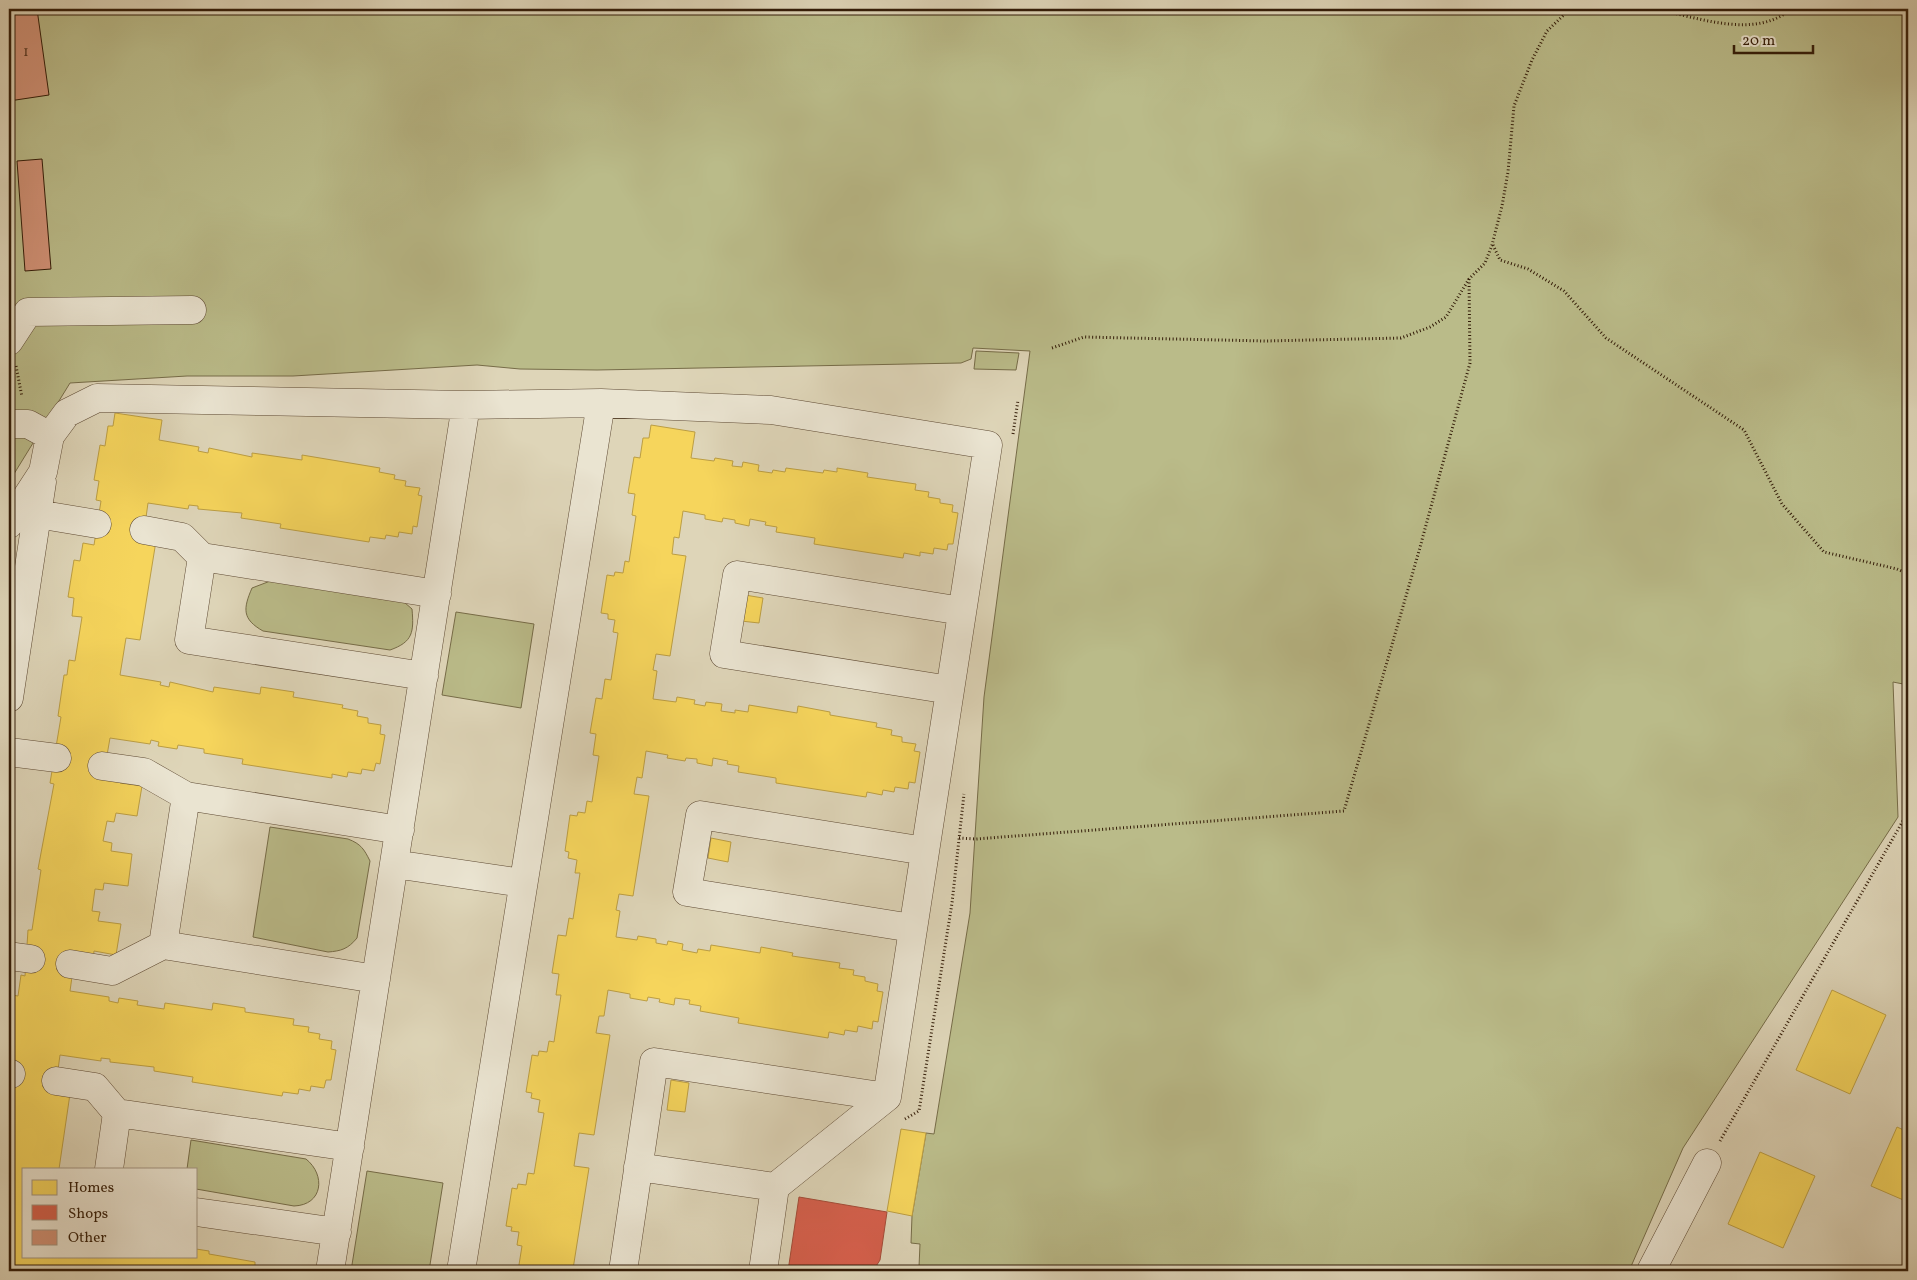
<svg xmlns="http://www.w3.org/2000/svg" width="1917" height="1280" font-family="Vollkorn,serif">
<rect width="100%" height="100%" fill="#ded5b8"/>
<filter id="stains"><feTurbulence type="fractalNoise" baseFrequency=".004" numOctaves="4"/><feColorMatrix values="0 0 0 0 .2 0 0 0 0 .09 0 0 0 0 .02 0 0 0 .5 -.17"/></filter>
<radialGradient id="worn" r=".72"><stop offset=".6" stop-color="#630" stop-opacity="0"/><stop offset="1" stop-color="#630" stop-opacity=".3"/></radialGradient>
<path fill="#babb89" stroke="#766c48" d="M 9,9 L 1908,9 L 1908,685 L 1893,682 L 1898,817 L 1683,1148 L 1629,1271 L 1124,1271 L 919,1267 L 920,1244 L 911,1243 L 912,1216 L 926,1133 L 934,1134 L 970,913 L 984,697 L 1030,351 L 973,348 L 971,359 L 961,363 L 597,370 L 520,369 L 477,365 L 293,376 L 187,376 L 70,383 L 9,482 Z
M 976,351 L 1019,353 L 1016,370 L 974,369 Z
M 273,580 L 404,602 L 412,609 C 414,632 413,642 390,650 L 263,631 C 242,619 243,609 252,588 Z
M 456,612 L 534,624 L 521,708 L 442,695 Z
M 270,827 L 348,839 C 361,844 364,849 370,861 L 357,938 C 348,949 341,951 328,952 L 253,937 Z
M 191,1140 L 306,1159 C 326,1175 323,1205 294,1206 L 196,1189 L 196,1169 L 187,1169 Z
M 367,1171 L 443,1183 L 429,1271 L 351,1271 Z"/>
<path fill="#f6d55c" stroke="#bc9e43" d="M 115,413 L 162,420 L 159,440 L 199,447 L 198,451 L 208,453 L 209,448 L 252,457 L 252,453 L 302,460 L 302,455 L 380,468 L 379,472 L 395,475 L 394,479 L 406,481 L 405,486 L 420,488 L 418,495 L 422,496 L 417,527 L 413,526 L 412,534 L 399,532 L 398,537 L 386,535 L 385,539 L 370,537 L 369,542 L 280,528 L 281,524 L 241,518 L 242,513 L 198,509 L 198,506 L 189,505 L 188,509 L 148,503 L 143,539 L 156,541 L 140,640 L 126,638 L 120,675 L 161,682 L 160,685 L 169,687 L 170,682 L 213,692 L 214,687 L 260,694 L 261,687 L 294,692 L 293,697 L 343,705 L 342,708 L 358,711 L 357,716 L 368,718 L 368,723 L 381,725 L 380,734 L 385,735 L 380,764 L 376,763 L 374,771 L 362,769 L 361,774 L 348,772 L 347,777 L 332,774 L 332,778 L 242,764 L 243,759 L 204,753 L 204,749 L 178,745 L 177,749 L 158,746 L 159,742 L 151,740 L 150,744 L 110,738 L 106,761 L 122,774 L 120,783 L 142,786 L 137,816 L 116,813 L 114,822 L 107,821 L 103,841 L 112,843 L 111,851 L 132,854 L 128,886 L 104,883 L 103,890 L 95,889 L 92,911 L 100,912 L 98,921 L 121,924 L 116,955 L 94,951 L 93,960 L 73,970 L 70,991 L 109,997 L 109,1001 L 118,1003 L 119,998 L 138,1001 L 137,1005 L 164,1009 L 165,1003 L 212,1010 L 213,1003 L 245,1008 L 245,1012 L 294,1019 L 293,1025 L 309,1027 L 308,1032 L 320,1034 L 319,1039 L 332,1041 L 331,1049 L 336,1050 L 331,1080 L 326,1080 L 324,1088 L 311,1086 L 310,1091 L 299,1089 L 298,1094 L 283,1092 L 282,1096 L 192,1082 L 193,1077 L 154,1071 L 154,1067 L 110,1062 L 110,1059 L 101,1058 L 101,1061 L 60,1055 L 55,1092 L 70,1094 L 59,1169 L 24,1169 L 24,1256 L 196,1256 L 196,1249 L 209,1251 L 209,1254 L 255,1262 L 255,1266 L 271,1268 L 270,1271 L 9,1271 L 9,1085 L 13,1053 L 9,1053 L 9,1018 L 12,995 L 18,996 L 21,975 L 25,976 L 28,930 L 32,930 L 41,870 L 38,869 L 54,784 L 50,783 L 61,717 L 58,716 L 64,675 L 67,675 L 69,660 L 75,661 L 82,617 L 72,616 L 74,598 L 68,597 L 74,560 L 80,561 L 83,543 L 94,545 L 101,501 L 96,500 L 99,481 L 94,480 L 100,445 L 105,446 L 108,426 L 113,426 Z
M 651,425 L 695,432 L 691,458 L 714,461 L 715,458 L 733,461 L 732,466 L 742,467 L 743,462 L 759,465 L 758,471 L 772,473 L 773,470 L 785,472 L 786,468 L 823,473 L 824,470 L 837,472 L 837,468 L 868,473 L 867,477 L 916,484 L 915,490 L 929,492 L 928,497 L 940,499 L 940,503 L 953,505 L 952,512 L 958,513 L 953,544 L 948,544 L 947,550 L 934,548 L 933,554 L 920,552 L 920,556 L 904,553 L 903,558 L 814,544 L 815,538 L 776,532 L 777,527 L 765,525 L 766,522 L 750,519 L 749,526 L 735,523 L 735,520 L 723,518 L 722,522 L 705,519 L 705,515 L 683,511 L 679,538 L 674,537 L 672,554 L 686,556 L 670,656 L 656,654 L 653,670 L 657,671 L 653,699 L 676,702 L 677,697 L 695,700 L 694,704 L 705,706 L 706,702 L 722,704 L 721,711 L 735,713 L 735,710 L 748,712 L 749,705 L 797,713 L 798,706 L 830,712 L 830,715 L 877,723 L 876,727 L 892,730 L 891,735 L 902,737 L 902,742 L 916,744 L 914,751 L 920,752 L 915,783 L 909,782 L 908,789 L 895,787 L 894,792 L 883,790 L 882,795 L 867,792 L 866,797 L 776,783 L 776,778 L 738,772 L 739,766 L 727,764 L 728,761 L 713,758 L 712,766 L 697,763 L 697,759 L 686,758 L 685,761 L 667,758 L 668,755 L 646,751 L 642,778 L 637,777 L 634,794 L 649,796 L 633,896 L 619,894 L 616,910 L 620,911 L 616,937 L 637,940 L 638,936 L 656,939 L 656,943 L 667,945 L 668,941 L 683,944 L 682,950 L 697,953 L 698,949 L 710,951 L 711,945 L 760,953 L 761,947 L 793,953 L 792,956 L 840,963 L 839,968 L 854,970 L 853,975 L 865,977 L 865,981 L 878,984 L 877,991 L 883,992 L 878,1022 L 873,1021 L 872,1029 L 858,1026 L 857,1032 L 845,1030 L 844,1035 L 829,1032 L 828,1038 L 738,1023 L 739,1018 L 700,1011 L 701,1006 L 689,1004 L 690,1000 L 675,998 L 674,1005 L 659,1002 L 660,999 L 648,997 L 647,1001 L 630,998 L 630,994 L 608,990 L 604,1016 L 599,1016 L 596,1033 L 610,1035 L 594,1135 L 579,1133 L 574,1166 L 589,1168 L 573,1269 L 559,1267 L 558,1271 L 518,1271 L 522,1246 L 517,1245 L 519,1232 L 511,1231 L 512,1227 L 506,1226 L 512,1188 L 517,1189 L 518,1184 L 526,1185 L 528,1173 L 534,1174 L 544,1113 L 538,1112 L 540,1100 L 531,1098 L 532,1093 L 526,1092 L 532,1055 L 538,1056 L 539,1051 L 547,1052 L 549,1041 L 554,1042 L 561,995 L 556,995 L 559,974 L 552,973 L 558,935 L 566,936 L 569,918 L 573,919 L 580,873 L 575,873 L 577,860 L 568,858 L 569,852 L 565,851 L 570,815 L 577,816 L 578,812 L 585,813 L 587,801 L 592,802 L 599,756 L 593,755 L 596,734 L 590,733 L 596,698 L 602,699 L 605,679 L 611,680 L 618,633 L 613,632 L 615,620 L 608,619 L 608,614 L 601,613 L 607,575 L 614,576 L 615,572 L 623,573 L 625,561 L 629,562 L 636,516 L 632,515 L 635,494 L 628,493 L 634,457 L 640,458 L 643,438 L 649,438 Z
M 745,595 L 763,598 L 759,623 L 741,621 Z
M 711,838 L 731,842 L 728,862 L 708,858 Z
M 1832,990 L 1886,1015 L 1850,1094 L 1796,1070 Z
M 671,1080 L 689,1083 L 685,1112 L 667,1110 Z
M 1897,1127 L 1908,1132 L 1908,1202 L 1871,1186 Z
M 901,1129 L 926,1133 L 912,1216 L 887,1211 Z
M 1760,1152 L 1815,1176 L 1783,1248 L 1728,1224 Z"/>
<path fill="#d6604d" stroke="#a54c38" d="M 799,1197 L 887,1212 L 880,1260 L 873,1271 L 788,1271 Z"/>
<path fill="#d19176" stroke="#331c08" d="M 9,9 L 37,9 L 49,95 L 9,101 Z
M 42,159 L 51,269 L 25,271 L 17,161 Z"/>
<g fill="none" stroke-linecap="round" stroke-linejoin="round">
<defs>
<path id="minor" d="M 9,341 L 28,312 L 192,310
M 9,424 L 28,424 L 50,436
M 37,514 L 97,524
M 9,524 L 43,472 L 50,436 L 67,413 L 97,398 L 466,405 L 601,403 L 771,410 L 988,445 L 887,1097 L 775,1187 L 763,1271
M 144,530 L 182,537 L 202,557
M 424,676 L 189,640 L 202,557 L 437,594
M 950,690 L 724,654 L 737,575 L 962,611
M 9,698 L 42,482
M 9,752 L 57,758
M 102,766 L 144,772 L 186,796
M 394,864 L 523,883
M 912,928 L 687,892 L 700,815 L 925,851
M 9,956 L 31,959
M 70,964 L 112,971 L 163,945
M 376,979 L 163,945 L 186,796 L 400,830
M 9,1073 L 11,1074
M 56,1081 L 95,1087 L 117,1113
M 638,1167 L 775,1187
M 109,1169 L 117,1113 L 350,1147
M 196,1212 L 337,1232
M 330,1271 L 466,405
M 461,1271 L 601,403
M 623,1271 L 654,1062 L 887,1097
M 1651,1271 L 1707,1163"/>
</defs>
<use href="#minor" stroke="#5e4a34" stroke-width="29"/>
<path stroke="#331c08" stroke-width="3" stroke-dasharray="1 2.5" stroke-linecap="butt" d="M 1656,9 C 1696,17 1755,40 1791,9
M 1493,245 L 1500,260 L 1528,269 L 1564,291 L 1606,338 L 1744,430 L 1782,504 L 1824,552 L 1897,569 L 1908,574
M 1052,348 L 1084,337 L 1265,341 L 1401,338 L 1430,327 L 1446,317 L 1469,279 L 1485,263 L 1492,245 L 1502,206 L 1508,172 L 1514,106 L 1532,60 L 1547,31 L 1570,9
M 16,366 L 22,397
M 1013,434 L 1018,400
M 959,838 L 976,839 L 1344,811 L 1419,551 L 1470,363 L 1469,279
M 905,1119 L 919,1111 L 952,903 L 964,794
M 1720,1141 L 1908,812"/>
<use href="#minor" stroke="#eae4d1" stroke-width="28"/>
</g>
<g text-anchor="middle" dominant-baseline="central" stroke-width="5" stroke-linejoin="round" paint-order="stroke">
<g font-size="15" fill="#5a3924">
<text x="26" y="52">1</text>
</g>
</g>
<rect width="1917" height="1280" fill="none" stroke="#ded5b8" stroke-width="30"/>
<rect x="10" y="10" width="1897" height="1260" fill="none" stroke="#331c08" stroke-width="2.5"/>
<rect x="15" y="15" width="1887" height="1250" fill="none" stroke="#331c08"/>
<rect x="22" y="1168" width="175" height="90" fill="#eae4d1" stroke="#a19481"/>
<rect x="32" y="1180" width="25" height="15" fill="#f6d55c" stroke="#a19481"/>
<text x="68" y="1192" font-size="15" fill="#331c08">Homes</text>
<rect x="32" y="1205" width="25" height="15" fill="#d6604d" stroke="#a19481"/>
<text x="68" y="1218" font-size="15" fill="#331c08">Shops</text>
<rect x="32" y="1230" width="25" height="15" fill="#d19176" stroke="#a19481"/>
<text x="68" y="1242" font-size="15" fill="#331c08">Other</text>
<path d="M1734 45v8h79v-8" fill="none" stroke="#331c08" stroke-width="2.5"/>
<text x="1742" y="45" font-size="15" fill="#331c08" stroke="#eae4d1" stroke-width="4" paint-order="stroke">20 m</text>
<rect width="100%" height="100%" filter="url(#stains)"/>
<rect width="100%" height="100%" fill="url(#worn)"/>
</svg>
